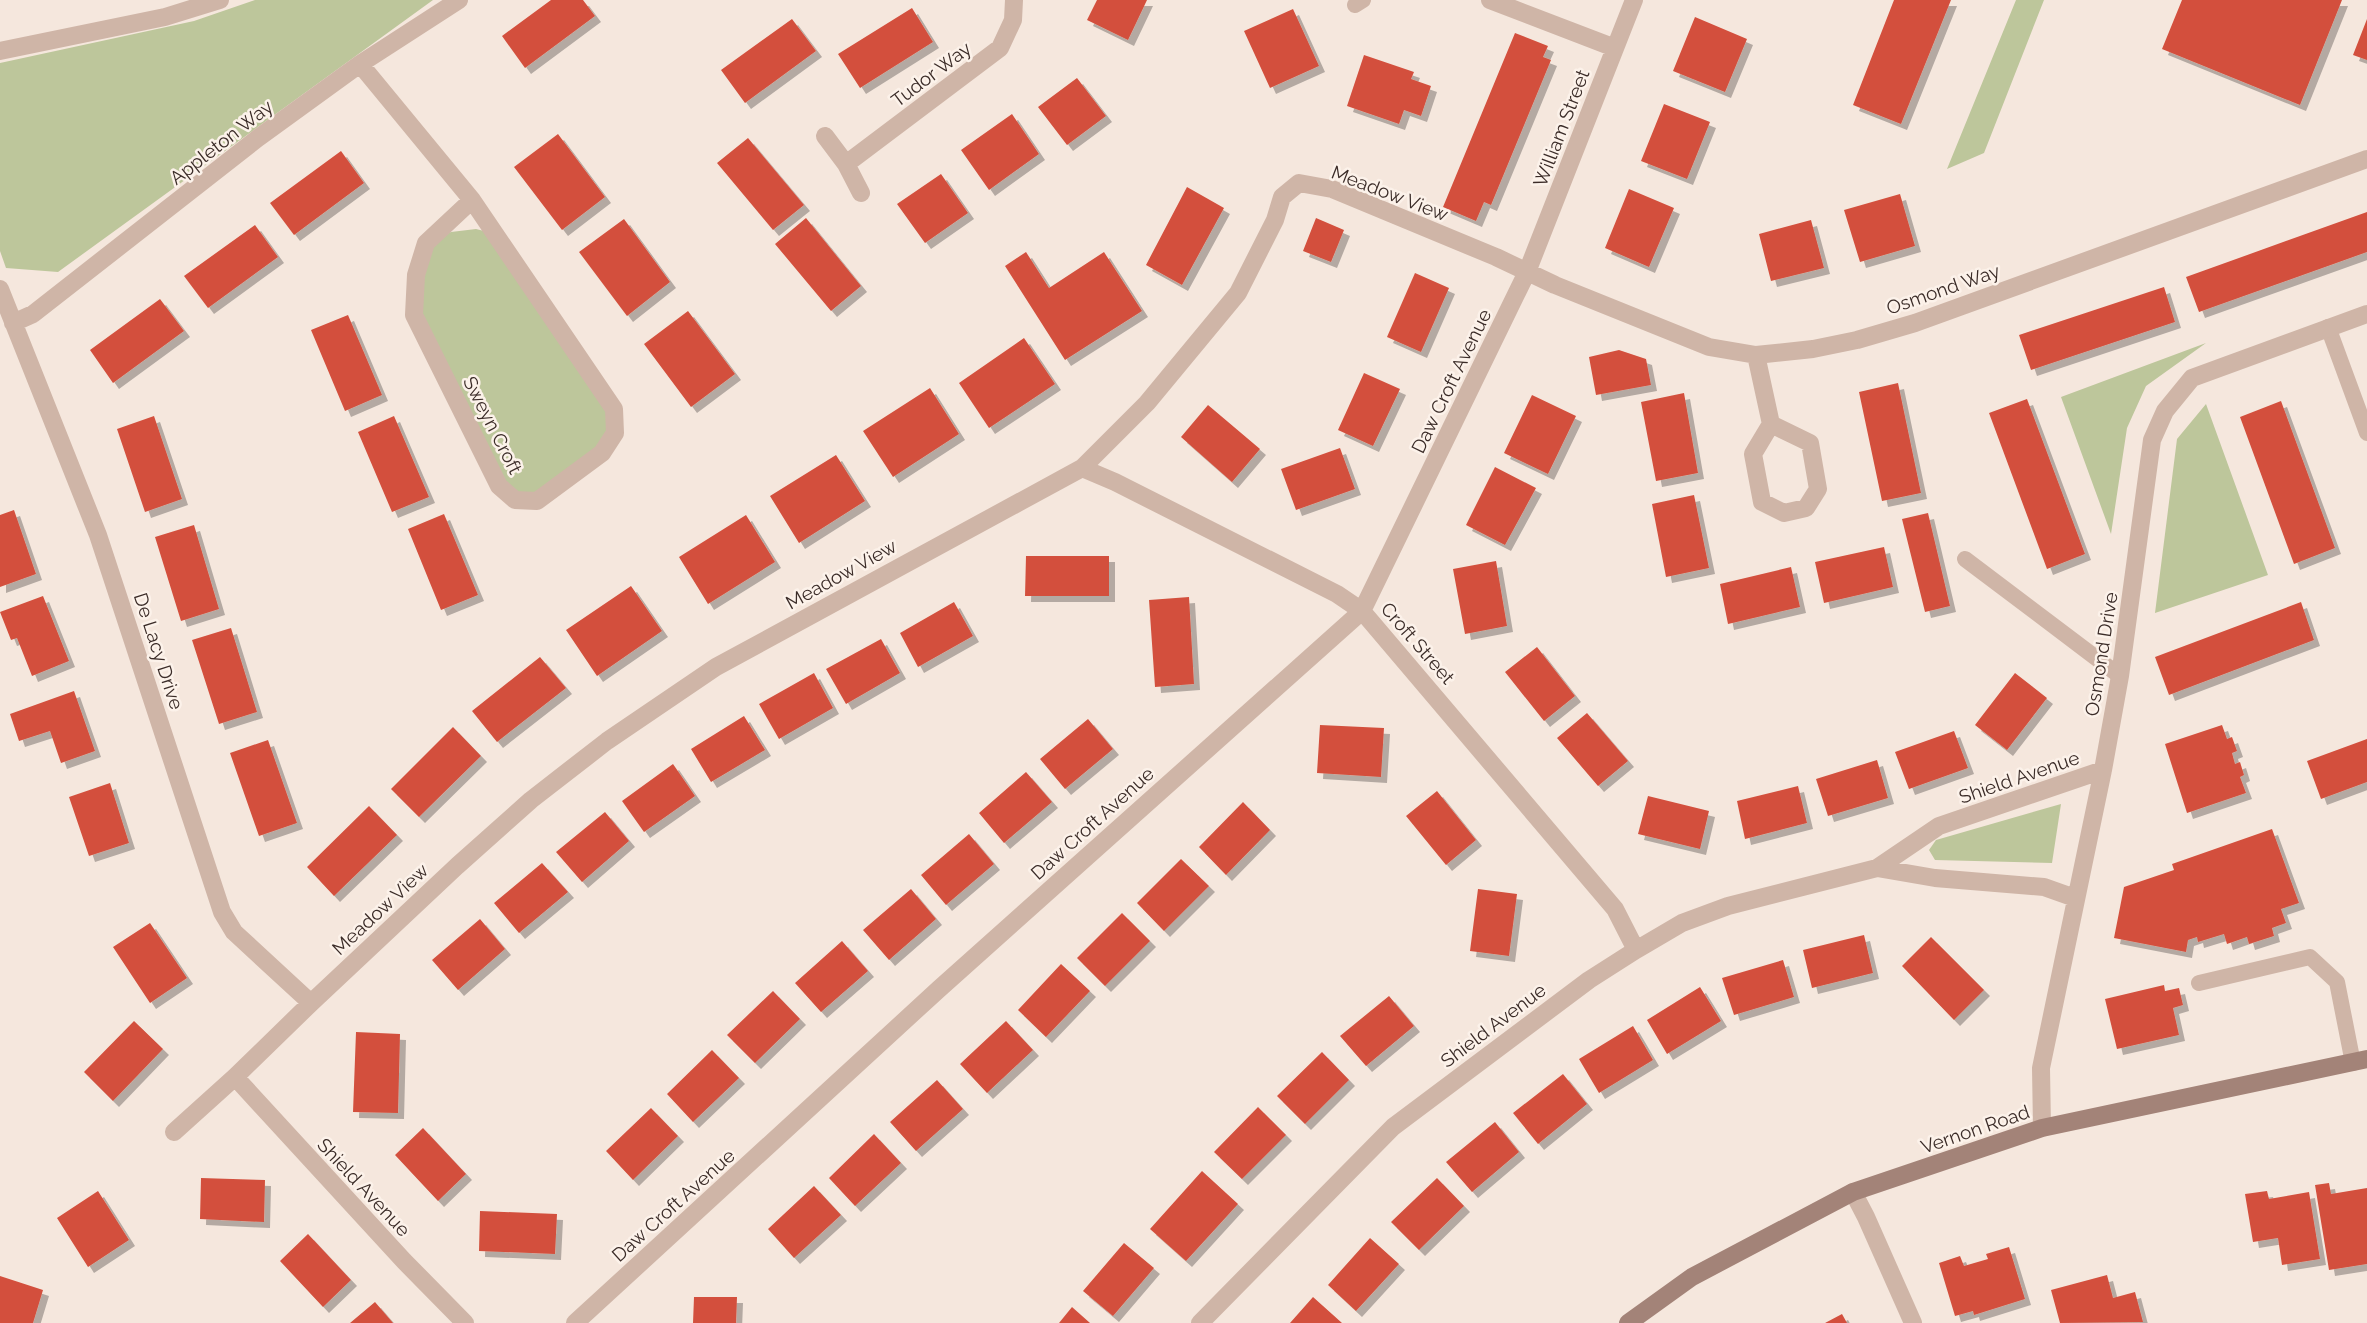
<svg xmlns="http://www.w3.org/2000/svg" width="2367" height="1323" font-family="Raleway,sans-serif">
<defs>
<filter id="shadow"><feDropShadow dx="6" dy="6" stdDeviation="0" flood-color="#0004"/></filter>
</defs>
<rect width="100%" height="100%" fill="#f5e7dd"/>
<path fill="#bdc69b" d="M 255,0 L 433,0 L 58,272 L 6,268 L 0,251 L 0,63 L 194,21 Z
M 2016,0 L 2044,0 L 1984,153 L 1947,169 Z
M 476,229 L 496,234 L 614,409 L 615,433 L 537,501 L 515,500 L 414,315 L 426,243 L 451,232 Z
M 2206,343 L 2146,386 L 2127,428 L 2111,534 L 2061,397 Z
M 2206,404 L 2268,575 L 2155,613 L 2177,439 Z
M 2061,804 L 2052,863 L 1935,860 L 1929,850 L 1936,840 Z"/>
<path fill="#d3503d" filter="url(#shadow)" d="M 551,0 L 583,0 L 595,16 L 525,68 L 502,36 Z
M 1097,0 L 1147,0 L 1128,40 L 1087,20 Z
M 1894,0 L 1951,0 L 1901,124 L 1853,105 Z
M 2182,0 L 2342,0 L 2300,105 L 2162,49 Z
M 912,8 L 933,42 L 860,88 L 838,54 Z
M 1293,9 L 1319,66 L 1270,88 L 1244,31 Z
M 1695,17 L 1747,39 L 1725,92 L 1673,71 Z
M 792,19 L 816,51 L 745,103 L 721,70 Z
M 2367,19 L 2367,60 L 2353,55 Z
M 1515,33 L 1548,46 L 1543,57 L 1551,60 L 1491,205 L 1484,202 L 1476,221 L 1443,207 Z
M 1364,55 L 1414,72 L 1411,79 L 1431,86 L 1421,116 L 1404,110 L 1399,124 L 1347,106 Z
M 1077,78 L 1106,116 L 1067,145 L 1038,107 Z
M 1664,104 L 1710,122 L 1687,179 L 1641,161 Z
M 1012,114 L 1039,154 L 989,190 L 961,150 Z
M 558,134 L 605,197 L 562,230 L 514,167 Z
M 748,138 L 804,205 L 773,230 L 717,163 Z
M 341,151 L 364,183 L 294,235 L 270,203 Z
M 941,174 L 968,213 L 925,243 L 897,204 Z
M 1187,187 L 1224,208 L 1182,285 L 1146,265 Z
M 1629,189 L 1674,208 L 1649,267 L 1605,248 Z
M 1900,194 L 1915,246 L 1860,262 L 1844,210 Z
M 2367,212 L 2367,252 L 2199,312 L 2186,277 Z
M 806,218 L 861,286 L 831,311 L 775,244 Z
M 1316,218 L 1344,230 L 1331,262 L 1303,251 Z
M 624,219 L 670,282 L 627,316 L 579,252 Z
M 1811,220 L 1824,268 L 1771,281 L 1759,234 Z
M 255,225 L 278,257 L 208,308 L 184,276 Z
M 1026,252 L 1049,288 L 1104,252 L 1142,311 L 1065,360 L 1005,266 Z
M 1415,273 L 1449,288 L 1421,352 L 1387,337 Z
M 2164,287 L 2175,322 L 2031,370 L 2019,335 Z
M 160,299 L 184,331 L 113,383 L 90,350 Z
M 688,311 L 735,374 L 691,407 L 644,344 Z
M 348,315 L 382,395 L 345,411 L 311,330 Z
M 1024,338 L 1055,384 L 989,428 L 959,383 Z
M 1619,350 L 1646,359 L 1651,385 L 1596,395 L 1589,357 Z
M 1364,373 L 1400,389 L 1373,446 L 1338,430 Z
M 1898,383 L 1921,493 L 1882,501 L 1859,392 Z
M 930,388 L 959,434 L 893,477 L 863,431 Z
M 1684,393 L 1698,473 L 1656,481 L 1641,402 Z
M 1532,395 L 1576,416 L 1548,474 L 1504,453 Z
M 2027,399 L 2085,554 L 2047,569 L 1989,413 Z
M 2281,401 L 2335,548 L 2294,564 L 2240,417 Z
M 1208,405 L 1260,449 L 1232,482 L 1181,437 Z
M 154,416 L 182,499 L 145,512 L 117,429 Z
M 394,416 L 429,497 L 392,512 L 358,432 Z
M 1340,448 L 1355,489 L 1296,510 L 1281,469 Z
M 836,455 L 865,501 L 799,543 L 770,496 Z
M 1495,467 L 1536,488 L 1505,545 L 1466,525 Z
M 1694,495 L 1709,568 L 1666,577 L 1652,504 Z
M 14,510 L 36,574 L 0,587 L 0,515 Z
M 1928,513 L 1950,606 L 1925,612 L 1902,519 Z
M 444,514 L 478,595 L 441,610 L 408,529 Z
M 746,515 L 775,562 L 708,604 L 679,557 Z
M 194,525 L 219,609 L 181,621 L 155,537 Z
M 1884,547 L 1893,587 L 1824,603 L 1815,562 Z
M 1026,556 L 1109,556 L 1109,596 L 1025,596 Z
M 1496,561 L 1507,626 L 1465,634 L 1453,569 Z
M 1791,567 L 1800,607 L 1728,624 L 1720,584 Z
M 631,586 L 662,631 L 597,676 L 566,630 Z
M 43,596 L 69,661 L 32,676 L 17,638 L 11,640 L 0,612 Z
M 1189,597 L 1194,684 L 1155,687 L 1149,600 Z
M 954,602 L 973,636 L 918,667 L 900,633 Z
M 2301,602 L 2314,640 L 2169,695 L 2155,657 Z
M 231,628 L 257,712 L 219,724 L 192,640 Z
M 881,639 L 900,673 L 846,704 L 826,669 Z
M 1537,647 L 1575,696 L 1544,721 L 1505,672 Z
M 540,657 L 566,688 L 497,742 L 472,711 Z
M 814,673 L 833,708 L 779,739 L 759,704 Z
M 2015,673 L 2047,698 L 2007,750 L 1975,725 Z
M 74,691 L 95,751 L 61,763 L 50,731 L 19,741 L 10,714 Z
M 1587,713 L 1628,761 L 1598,786 L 1557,738 Z
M 744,716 L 765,750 L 711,782 L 691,749 Z
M 1088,719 L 1113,749 L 1065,789 L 1040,759 Z
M 1320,725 L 1384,728 L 1381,777 L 1317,773 Z
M 2222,725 L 2227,739 L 2232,737 L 2237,751 L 2232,753 L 2235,764 L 2240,762 L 2244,775 L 2240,777 L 2246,793 L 2187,813 L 2165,744 Z
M 453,727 L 481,756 L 419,817 L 391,789 Z
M 1954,731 L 1968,768 L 1909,789 L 1895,752 Z
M 2367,739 L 2367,782 L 2321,799 L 2307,761 Z
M 268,740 L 297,823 L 259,836 L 230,753 Z
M 1877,760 L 1888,798 L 1828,816 L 1816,779 Z
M 673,764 L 695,796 L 644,832 L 622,801 Z
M 1026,772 L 1052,802 L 1004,843 L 979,813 Z
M 110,783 L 129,843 L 89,856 L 69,797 Z
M 1798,786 L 1807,823 L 1745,839 L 1737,801 Z
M 1437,791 L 1476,840 L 1446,865 L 1406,816 Z
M 1648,796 L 1709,811 L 1700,849 L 1638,834 Z
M 1243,802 L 1270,830 L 1226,875 L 1199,847 Z
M 369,806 L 397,835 L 334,896 L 307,867 Z
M 605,812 L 629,841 L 582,882 L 556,852 Z
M 2272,829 L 2299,903 L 2281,909 L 2286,923 L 2272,928 L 2274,936 L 2249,944 L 2247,937 L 2227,944 L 2224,934 L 2198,942 L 2197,937 L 2188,940 L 2186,952 L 2114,938 L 2124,887 L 2174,870 L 2172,864 Z
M 969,834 L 994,864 L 946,905 L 921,875 Z
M 1181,859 L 1209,886 L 1164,931 L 1137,903 Z
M 542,863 L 568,892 L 519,933 L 494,903 Z
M 911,889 L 936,919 L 889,960 L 863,930 Z
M 1478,889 L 1517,894 L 1509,956 L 1470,951 Z
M 1122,913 L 1150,941 L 1105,986 L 1077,958 Z
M 480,919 L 505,949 L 458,990 L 432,960 Z
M 150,923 L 187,978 L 150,1003 L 113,947 Z
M 1864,935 L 1873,973 L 1812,988 L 1803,950 Z
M 1931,937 L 1984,990 L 1954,1020 L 1902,966 Z
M 842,941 L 868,971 L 821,1012 L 795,983 Z
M 1783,960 L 1794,997 L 1734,1015 L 1722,978 Z
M 1061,964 L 1090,991 L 1046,1037 L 1018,1010 Z
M 2164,985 L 2165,991 L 2179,988 L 2183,1005 L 2173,1008 L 2179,1035 L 2117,1049 L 2105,999 Z
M 1700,987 L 1721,1021 L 1667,1054 L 1647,1020 Z
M 773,991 L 800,1019 L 755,1063 L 727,1035 Z
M 1389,996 L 1414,1026 L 1366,1066 L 1340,1036 Z
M 134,1021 L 163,1049 L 113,1101 L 84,1072 Z
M 1006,1021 L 1033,1050 L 987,1093 L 960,1064 Z
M 1633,1026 L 1653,1060 L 1599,1093 L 1579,1059 Z
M 356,1032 L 400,1034 L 398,1113 L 353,1112 Z
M 712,1050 L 739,1078 L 693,1122 L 667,1094 Z
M 1322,1052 L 1349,1080 L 1305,1124 L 1277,1096 Z
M 1563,1074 L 1587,1104 L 1538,1144 L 1513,1113 Z
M 937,1080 L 963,1109 L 916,1151 L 890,1122 Z
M 1258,1107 L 1286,1135 L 1242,1179 L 1214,1152 Z
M 651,1108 L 678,1136 L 633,1180 L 606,1151 Z
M 1495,1122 L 1519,1152 L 1472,1192 L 1446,1162 Z
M 423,1128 L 466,1174 L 438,1201 L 395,1155 Z
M 874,1134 L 901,1163 L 855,1206 L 829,1178 Z
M 1202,1171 L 1238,1204 L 1186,1261 L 1150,1229 Z
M 201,1178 L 265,1180 L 264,1222 L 200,1219 Z
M 1437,1178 L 1464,1206 L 1419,1250 L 1391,1222 Z
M 2329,1183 L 2331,1194 L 2367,1188 L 2367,1264 L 2329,1270 L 2315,1185 Z
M 814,1186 L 841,1215 L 794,1258 L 768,1229 Z
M 98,1191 L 129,1240 L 88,1267 L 57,1218 Z
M 2267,1191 L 2269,1199 L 2309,1192 L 2320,1259 L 2282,1265 L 2278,1238 L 2253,1242 L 2245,1194 Z
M 480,1211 L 557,1214 L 555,1254 L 479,1251 Z
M 308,1234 L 351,1280 L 323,1307 L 280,1261 Z
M 1370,1238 L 1399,1264 L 1356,1311 L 1328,1285 Z
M 1124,1243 L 1154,1268 L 1113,1316 L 1083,1291 Z
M 2009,1247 L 2025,1299 L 1974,1315 L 1973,1311 L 1955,1316 L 1939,1263 L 1960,1256 L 1964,1266 L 1988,1259 L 1986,1254 Z
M 2107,1275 L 2113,1298 L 2135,1292 L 2143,1322 L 2060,1323 L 2051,1290 Z
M 0,1276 L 43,1290 L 33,1323 L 0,1323 Z
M 694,1297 L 737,1297 L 736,1323 L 693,1323 Z
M 1313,1297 L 1342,1323 L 1290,1323 Z
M 375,1302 L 393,1323 L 350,1323 Z
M 1072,1307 L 1090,1323 L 1059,1323 Z
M 1842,1314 L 1847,1323 L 1825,1323 Z"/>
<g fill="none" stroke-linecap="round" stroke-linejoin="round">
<path stroke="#cfb5a7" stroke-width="16" d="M 1355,5 L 1363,0
M 2328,327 L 2367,433
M 1965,559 L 2120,676
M 2199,983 L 2310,957 L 2337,982 L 2353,1063"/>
<path stroke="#cfb5a7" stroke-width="18" d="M 1490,0 L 1615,48
M 0,51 L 165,17 L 220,0
M 360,64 L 472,200 L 614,409 L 615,433 L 602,453 L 537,501 L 515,500 L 499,486 L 414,315 L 416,275 L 426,243 L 472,200
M 825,136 L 846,164 L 861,193
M 846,164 L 1000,48 L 1013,20 L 1014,0
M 0,289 L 98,535 L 222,912 L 234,932 L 311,1003
M 13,323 L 33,314 L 258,138 L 360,64 L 459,0
M 1756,355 L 1771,424 L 1753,454 L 1762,502 L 1784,513 L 1806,508 L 1818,489 L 1810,443 L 1771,424
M 1082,468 L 1115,482 L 1337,594 L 1362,611 L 1615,909 L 1636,950
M 1877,868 L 1935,878 L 2044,887 L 2075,898
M 235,1077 L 404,1261 L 465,1323
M 2042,1128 L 2041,1068 L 2103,770 L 2120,676 L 2152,440 L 2165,411 L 2192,378 L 2367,314
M 174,1132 L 235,1077 L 311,1003 L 457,866 L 531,800 L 607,741 L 716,667 L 1082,468 L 1147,403 L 1238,293 L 1275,220 L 1282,197 L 1299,183 L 1332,189 L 1496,257 L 1555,285 L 1709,347 L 1756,355 L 1813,349 L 1857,340 L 1915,323 L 2367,159
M 1853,1192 L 1866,1217 L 1913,1323
M 575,1323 L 939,989 L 1362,611 L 1527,272 L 1634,0
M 1200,1323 L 1393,1127 L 1589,980 L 1636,950 L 1682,923 L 1728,906 L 1877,868 L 1939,826 L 2103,770"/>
<path stroke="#a38378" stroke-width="18" d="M 1628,1323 L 1692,1277 L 1853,1192 L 2042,1128 L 2367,1059"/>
</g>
<g text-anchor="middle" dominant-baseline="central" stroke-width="5" stroke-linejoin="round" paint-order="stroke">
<g font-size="19" fill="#3b2c28" stroke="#fcf2ea">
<text transform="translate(931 74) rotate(-37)">Tudor Way</text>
<text transform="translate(1561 128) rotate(-69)">William Street</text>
<text transform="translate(221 142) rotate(-38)">Appleton Way</text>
<text transform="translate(1390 193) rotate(21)">Meadow View</text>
<text transform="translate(1943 289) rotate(-19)">Osmond Way</text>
<text transform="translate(1451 381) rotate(-64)">Daw Croft Avenue</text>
<text transform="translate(493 425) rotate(63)">Sweyn Croft</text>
<text transform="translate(841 574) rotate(-29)">Meadow View</text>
<text transform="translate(1418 643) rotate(49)">Croft Street</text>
<text transform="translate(159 651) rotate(72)">De Lacy Drive</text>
<text transform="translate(2101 654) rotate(-81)">Osmond Drive</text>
<text transform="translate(2019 777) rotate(-19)">Shield Avenue</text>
<text transform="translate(1092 823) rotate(-42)">Daw Croft Avenue</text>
<text transform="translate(380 909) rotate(-43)">Meadow View</text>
<text transform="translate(1493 1025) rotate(-37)">Shield Avenue</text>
<text transform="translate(1975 1129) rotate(-19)">Vernon Road</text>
<text transform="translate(364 1187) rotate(47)">Shield Avenue</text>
<text transform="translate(673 1205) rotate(-42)">Daw Croft Avenue</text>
</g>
</g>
</svg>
